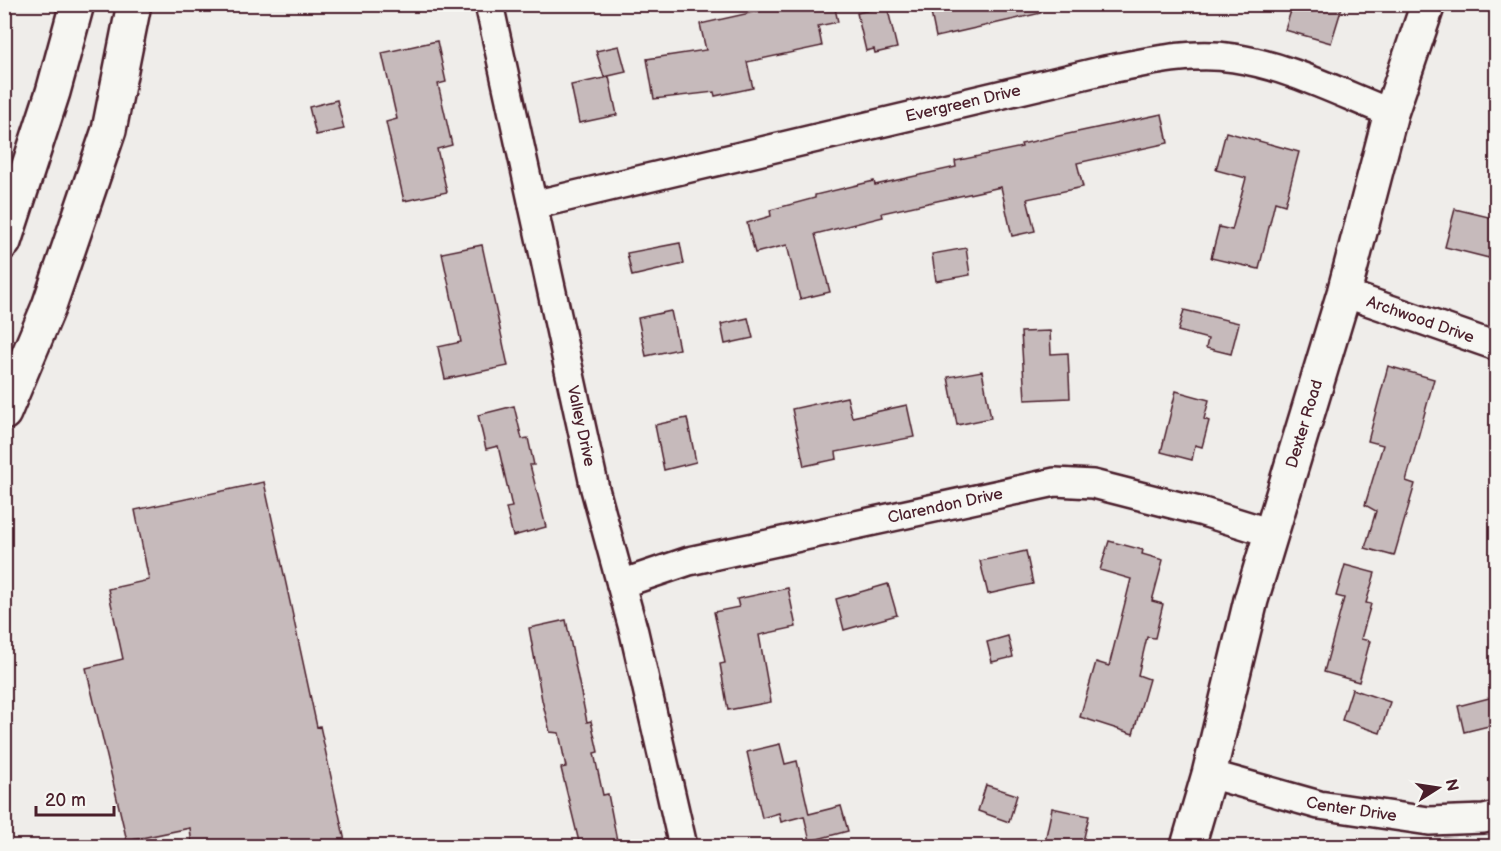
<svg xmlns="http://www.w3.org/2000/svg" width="1501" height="851" font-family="'Balsamiq Sans',sans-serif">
<rect width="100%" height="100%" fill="#efedea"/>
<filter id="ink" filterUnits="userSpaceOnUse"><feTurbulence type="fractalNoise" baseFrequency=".0167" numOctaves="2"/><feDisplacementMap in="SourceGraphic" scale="12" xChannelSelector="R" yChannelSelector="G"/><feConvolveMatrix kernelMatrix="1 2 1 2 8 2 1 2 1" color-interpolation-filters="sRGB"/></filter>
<g filter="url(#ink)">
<path fill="#c6babb" stroke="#4a1f2b" stroke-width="1.5" d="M 771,4 L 834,4 L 838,22 L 818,26 L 822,46 L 747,62 L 753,88 L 715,96 L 714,92 L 654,99 L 647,59 L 706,50 L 700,24 L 772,8 Z
M 947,4 L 1040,4 L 1041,13 L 936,37 L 930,8 Z
M 1293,4 L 1343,4 L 1331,43 L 1285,30 Z
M 887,6 L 897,48 L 875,53 L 874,49 L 866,51 L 857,13 Z
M 437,41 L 446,82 L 438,84 L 452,145 L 437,149 L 447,192 L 404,201 L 386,122 L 397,119 L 382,53 Z
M 619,46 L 626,72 L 604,77 L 596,51 Z
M 609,77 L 617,115 L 579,123 L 571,85 Z
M 337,100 L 344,129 L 316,135 L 309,107 Z
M 1162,114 L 1168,143 L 1077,163 L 1083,187 L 1027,199 L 1035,231 L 1012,236 L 1001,187 L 882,213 L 883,217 L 815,234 L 830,292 L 800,299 L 787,245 L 755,253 L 747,223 L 771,216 L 770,210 L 815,198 L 815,195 L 874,181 L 875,185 L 956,167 L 955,161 L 1022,147 L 1021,144 Z
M 1226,132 L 1299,152 L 1285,205 L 1275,202 L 1259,269 L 1211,258 L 1219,227 L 1232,230 L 1246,178 L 1216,170 Z
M 1455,209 L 1497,219 L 1489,258 L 1445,247 Z
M 680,243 L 684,264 L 632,276 L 627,253 Z
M 482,245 L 508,366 L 445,379 L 438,347 L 461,342 L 442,253 Z
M 966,248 L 970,275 L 936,281 L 932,254 Z
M 1184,310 L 1239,323 L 1231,354 L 1206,348 L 1208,339 L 1178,331 Z
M 671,311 L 679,349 L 646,356 L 638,318 Z
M 748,318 L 753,338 L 725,344 L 721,324 Z
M 1050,331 L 1051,354 L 1068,353 L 1070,398 L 1025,400 L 1021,332 Z
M 1388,366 L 1434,379 L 1406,481 L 1415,484 L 1394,556 L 1365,548 L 1376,511 L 1365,505 L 1383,445 L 1368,441 Z
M 982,371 L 991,418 L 957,425 L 948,377 Z
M 1176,391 L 1209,400 L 1204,419 L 1209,421 L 1202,447 L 1195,445 L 1192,460 L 1161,452 Z
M 847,397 L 852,417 L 907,405 L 914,437 L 836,452 L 837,459 L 804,466 L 792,409 Z
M 514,406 L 522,439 L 528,438 L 534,465 L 530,465 L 546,527 L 513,536 L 506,508 L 512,507 L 498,446 L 486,449 L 478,415 Z
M 687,418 L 696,462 L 664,470 L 655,425 Z
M 264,482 L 317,727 L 320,726 L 346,846 L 192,846 L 190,828 L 127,841 L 86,668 L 123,659 L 108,589 L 149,580 L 135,510 Z
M 1109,541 L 1143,550 L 1142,554 L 1163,560 L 1152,601 L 1163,604 L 1155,638 L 1147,637 L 1138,675 L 1149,679 L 1133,734 L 1080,717 L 1096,662 L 1109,666 L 1131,579 L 1100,570 Z
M 1026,551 L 1033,584 L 988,594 L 980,561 Z
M 1345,565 L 1375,573 L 1366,603 L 1371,604 L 1361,639 L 1370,641 L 1359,682 L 1324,672 L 1344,598 L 1336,596 Z
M 888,584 L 897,615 L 844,630 L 836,599 Z
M 788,588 L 796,627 L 759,635 L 771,702 L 728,710 L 720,664 L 725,663 L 714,612 L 739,607 L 737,599 Z
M 566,620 L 587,722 L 591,721 L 598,752 L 594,753 L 603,795 L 608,794 L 618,846 L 580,846 L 561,768 L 566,767 L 559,733 L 550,732 L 542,700 L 529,628 Z
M 1008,636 L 1013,657 L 992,662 L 987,642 Z
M 1352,689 L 1390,702 L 1380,733 L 1342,720 Z
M 1497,696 L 1497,724 L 1464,732 L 1458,706 Z
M 780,744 L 785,764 L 797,761 L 809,814 L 841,806 L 848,831 L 810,841 L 804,816 L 781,822 L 779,813 L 762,818 L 747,752 Z
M 986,785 L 1017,795 L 1009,822 L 978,811 Z
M 1052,808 L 1089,816 L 1082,846 L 1044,846 Z"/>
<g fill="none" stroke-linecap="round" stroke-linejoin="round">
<defs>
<g id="minor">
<path id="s1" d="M 489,4 L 595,489 L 634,632 L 683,846"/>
<path id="s2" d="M 533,205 L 1105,70 C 1147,62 1191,51 1234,58 C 1288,66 1340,93 1391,113"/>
<path id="s3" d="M 1344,293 L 1496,346"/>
<path id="s4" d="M 621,584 L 689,561 L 1055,482 L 1093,484 L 1203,512 L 1271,533"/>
<path id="s5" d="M 1209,774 L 1319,805 L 1429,821 L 1484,819 L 1496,816"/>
</g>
<g id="secondary">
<path id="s6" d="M 1188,846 L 1209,774 L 1251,600 L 1344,293 L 1391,113 L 1428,4"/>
</g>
<path id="motorway" d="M 4,242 L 53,92 L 77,4
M 4,413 L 49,306 L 109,130 L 134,4"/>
</defs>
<use href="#minor" stroke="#4a1f2b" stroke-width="32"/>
<use href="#secondary" stroke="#4a1f2b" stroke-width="38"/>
<use href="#motorway" stroke="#4a1f2b" stroke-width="38"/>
<use href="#minor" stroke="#f6f6f2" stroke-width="27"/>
<use href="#secondary" stroke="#f6f6f2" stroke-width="33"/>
<use href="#motorway" stroke="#f6f6f2" stroke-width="33"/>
</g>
</g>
<g text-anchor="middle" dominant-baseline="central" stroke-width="4.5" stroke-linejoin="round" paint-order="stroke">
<g font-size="16" fill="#4a1f2b" stroke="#f6f6f2">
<text stroke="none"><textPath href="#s2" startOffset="442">Evergreen Drive</textPath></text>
<text stroke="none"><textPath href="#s3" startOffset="81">Archwood Drive</textPath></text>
<text stroke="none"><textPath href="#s6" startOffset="438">Dexter Road</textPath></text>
<text stroke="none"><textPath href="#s1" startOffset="432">Valley Drive</textPath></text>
<text stroke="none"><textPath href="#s4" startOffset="334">Clarendon Drive</textPath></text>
<text stroke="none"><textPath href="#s5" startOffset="147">Center Drive</textPath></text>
</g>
</g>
<rect width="1501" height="851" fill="none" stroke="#f6f6f2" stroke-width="24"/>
<rect x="12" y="12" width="1477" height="827" fill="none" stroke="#4a1f2b" stroke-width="2" filter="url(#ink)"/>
<g transform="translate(1438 788) rotate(78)" stroke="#f6f6f2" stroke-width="4.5" paint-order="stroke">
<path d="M0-4.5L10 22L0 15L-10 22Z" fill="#4a1f2b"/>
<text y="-9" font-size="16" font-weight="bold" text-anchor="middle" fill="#4a1f2b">N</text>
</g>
<path d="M36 806v9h78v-9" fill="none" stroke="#4a1f2b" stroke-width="3"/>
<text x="45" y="806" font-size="18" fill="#4a1f2b" stroke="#f6f6f2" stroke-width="4.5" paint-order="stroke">20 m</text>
</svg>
